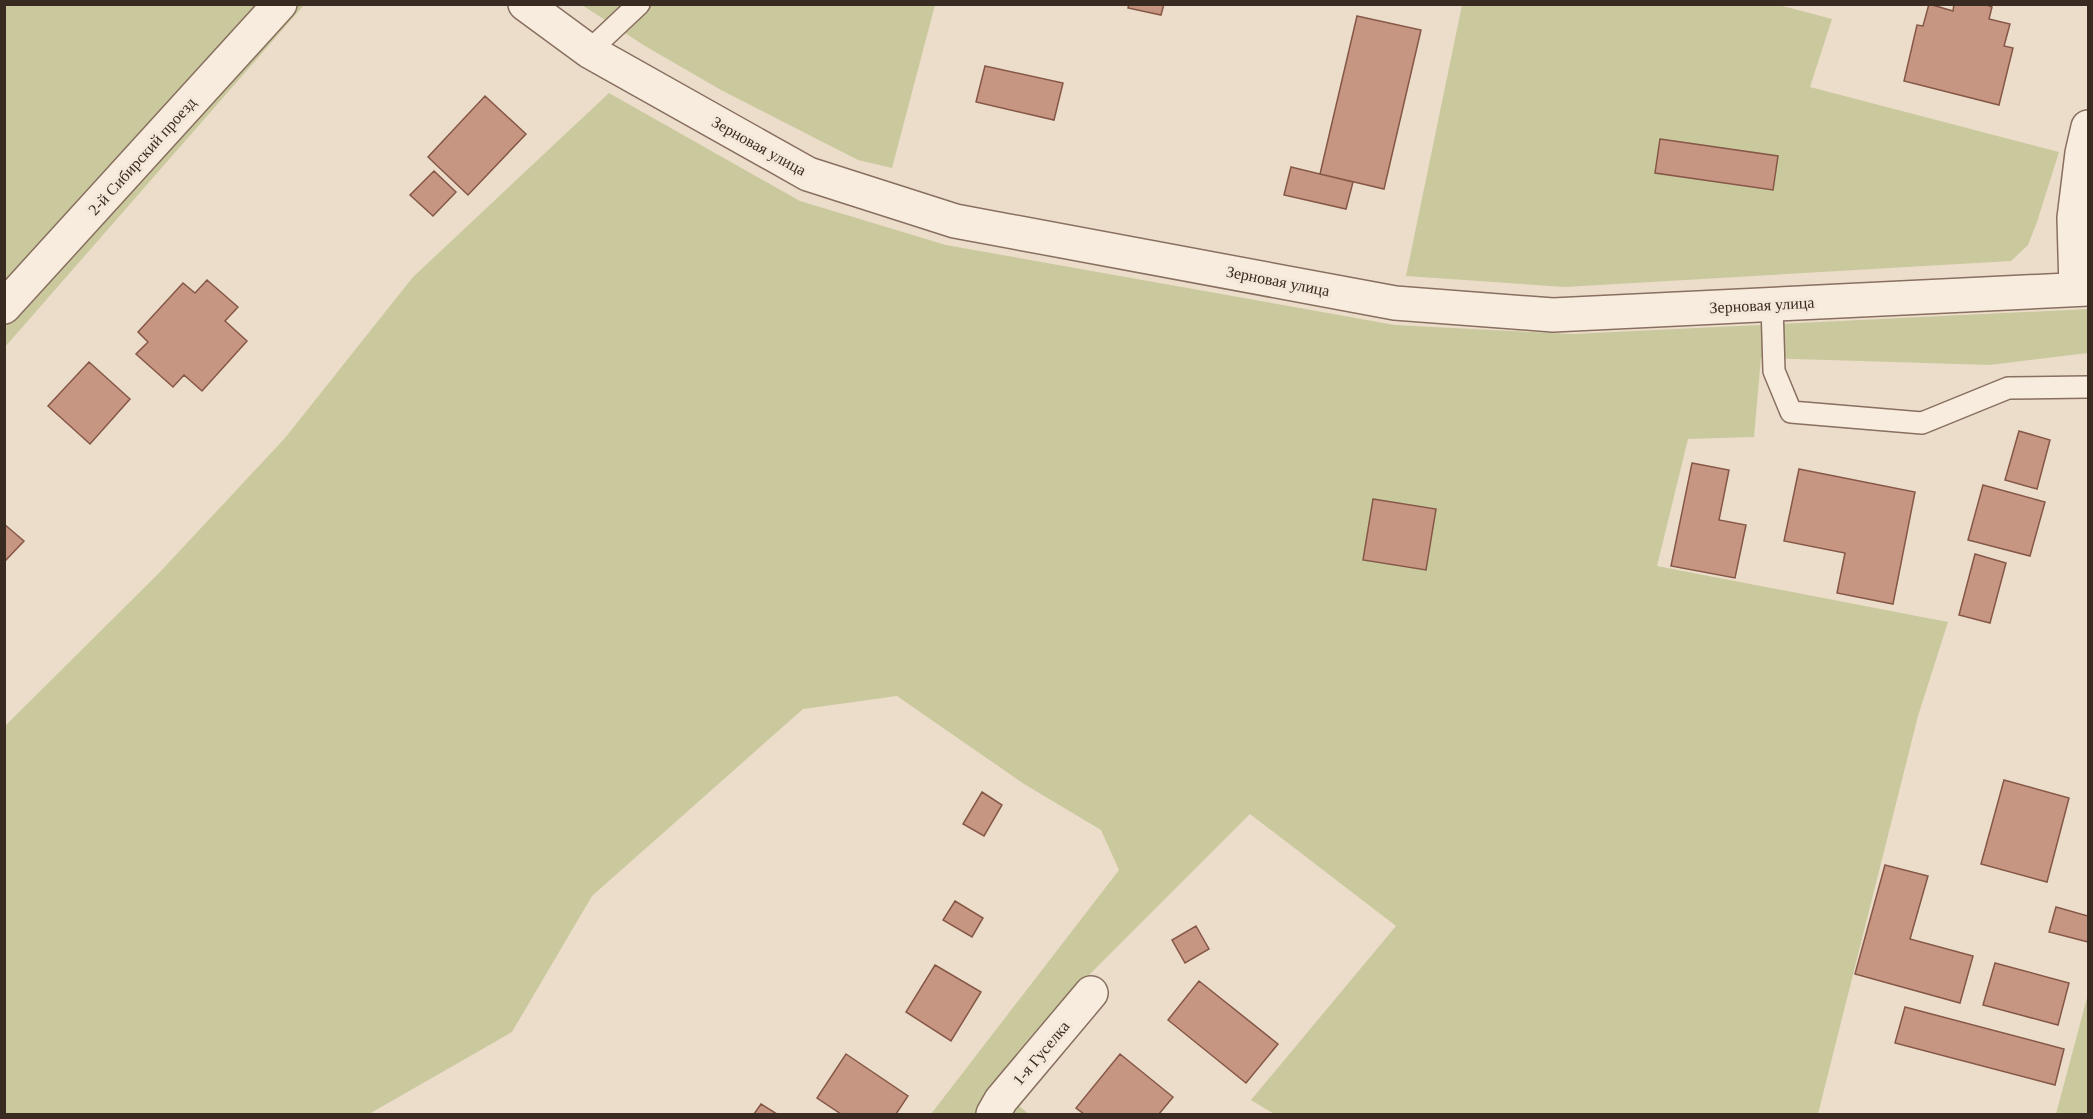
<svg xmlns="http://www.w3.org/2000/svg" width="2093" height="1119" font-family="Georgia,serif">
<rect width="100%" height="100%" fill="#ecddca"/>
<path fill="#cac99e" d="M 5,5 L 304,5 L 5,347 Z
M 582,5 L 935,5 L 892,168 L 858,160 L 721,90 L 645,46 Z
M 1462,5 L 1779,5 L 1832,19 L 1810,87 L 2059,152 L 2037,222 L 2028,245 L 2011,261 L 1565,287 L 1406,276 Z
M 609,93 L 800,201 L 946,245 L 1395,325 L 1571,334 L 2088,309 L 2088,353 L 1990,365 L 1761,358 L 1754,437 L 1688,439 L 1657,566 L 1948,622 L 1918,716 L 1818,1114 L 1274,1114 L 1251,1100 L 1396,926 L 1250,814 L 1088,976 L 1104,993 L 1015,1103 L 1029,1114 L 931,1114 L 1119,870 L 1101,830 L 1024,784 L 897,696 L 803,709 L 592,896 L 512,1032 L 369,1114 L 5,1114 L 5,726 L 159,573 L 285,438 L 413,277 Z
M 2088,994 L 2088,1114 L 2056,1114 Z"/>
<path fill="#c79682" stroke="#855747" stroke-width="1.5" d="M 1129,4 L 1164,4 L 1161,15 L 1128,8 Z
M 1929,4 L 1953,11 L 1954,4 L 1984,4 L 1992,7 L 1989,19 L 2010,24 L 2004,46 L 2013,48 L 1999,105 L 1904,81 L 1917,25 L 1923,26 Z
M 1357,16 L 1421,30 L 1384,189 L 1320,174 Z
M 985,66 L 1063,83 L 1054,120 L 976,102 Z
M 485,96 L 526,134 L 468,195 L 428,157 Z
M 1660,139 L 1778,156 L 1773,190 L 1655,173 Z
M 1291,167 L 1353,182 L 1346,209 L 1284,195 Z
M 434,171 L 456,192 L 433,216 L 410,195 Z
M 207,280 L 238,307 L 225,321 L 247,341 L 202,391 L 184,375 L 173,387 L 136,354 L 148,342 L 138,332 L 183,283 L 195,293 Z
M 89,362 L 130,399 L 90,444 L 48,406 Z
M 2019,431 L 2050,440 L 2037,489 L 2005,480 Z
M 1692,463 L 1729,470 L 1719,520 L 1746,525 L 1735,578 L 1671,566 Z
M 1799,469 L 1915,492 L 1893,604 L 1837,593 L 1845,553 L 1784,541 Z
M 1983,485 L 2045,502 L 2030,556 L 1968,540 Z
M 1373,499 L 1436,509 L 1426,570 L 1363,560 Z
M 4,524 L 24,541 L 4,562 Z
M 1975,554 L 2006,563 L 1990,623 L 1959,615 Z
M 2004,780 L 2069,798 L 2047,882 L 1981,864 Z
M 982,792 L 1002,805 L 984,836 L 963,824 Z
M 1885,865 L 1928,876 L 1910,939 L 1973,956 L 1960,1003 L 1855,974 Z
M 955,901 L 983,918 L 972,937 L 943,920 Z
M 2056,907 L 2088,916 L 2088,942 L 2049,932 Z
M 1196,926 L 1209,949 L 1185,963 L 1172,940 Z
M 1995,963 L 2069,983 L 2058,1025 L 1983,1005 Z
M 935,965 L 981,992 L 951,1041 L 906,1012 Z
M 1199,981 L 1278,1044 L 1246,1083 L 1168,1020 Z
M 1905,1007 L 2064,1049 L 2055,1085 L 1895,1043 Z
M 846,1054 L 908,1096 L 896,1114 L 841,1114 L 817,1098 Z
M 1120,1054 L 1173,1097 L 1159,1114 L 1084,1114 L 1076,1108 Z
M 761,1104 L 777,1114 L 754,1114 Z"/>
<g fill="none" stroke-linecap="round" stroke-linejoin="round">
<defs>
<path id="service" d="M 589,51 L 639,4
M 1772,304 L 1774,371 L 1791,412 L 1922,423 L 2008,388 L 2088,387"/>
<path id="minor" d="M 2076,289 L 2074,218 L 2082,153 L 2088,127
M 4,307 L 280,4
M 993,1114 L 1001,1100 L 1091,993"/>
<path id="tertiary" d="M 525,4 L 589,51 L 808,174 L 955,221 L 1395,303 L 1553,315 L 2088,289"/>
</defs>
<use href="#service" stroke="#886f5f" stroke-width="24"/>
<use href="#minor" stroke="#886f5f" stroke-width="36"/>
<use href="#tertiary" stroke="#886f5f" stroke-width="36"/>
<use href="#service" stroke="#f7ecdd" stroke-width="21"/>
<use href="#minor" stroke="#f7ecdd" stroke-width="33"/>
<use href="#tertiary" stroke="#f7ecdd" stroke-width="33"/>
</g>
<g text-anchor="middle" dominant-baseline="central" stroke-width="6" stroke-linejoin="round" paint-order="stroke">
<g font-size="16" fill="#392a22" stroke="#f4e8d9">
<text transform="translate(759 146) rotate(29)">Зерновая улица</text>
<text transform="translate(142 156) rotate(-48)">2-й Сибирский проезд</text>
<text transform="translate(1278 281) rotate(11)">Зерновая улица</text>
<text transform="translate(1762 305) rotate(-3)">Зерновая улица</text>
<text transform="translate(1041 1053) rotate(-50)">1-я Гуселка</text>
</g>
</g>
<rect width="2093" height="1119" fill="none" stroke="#392a22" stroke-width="12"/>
</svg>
